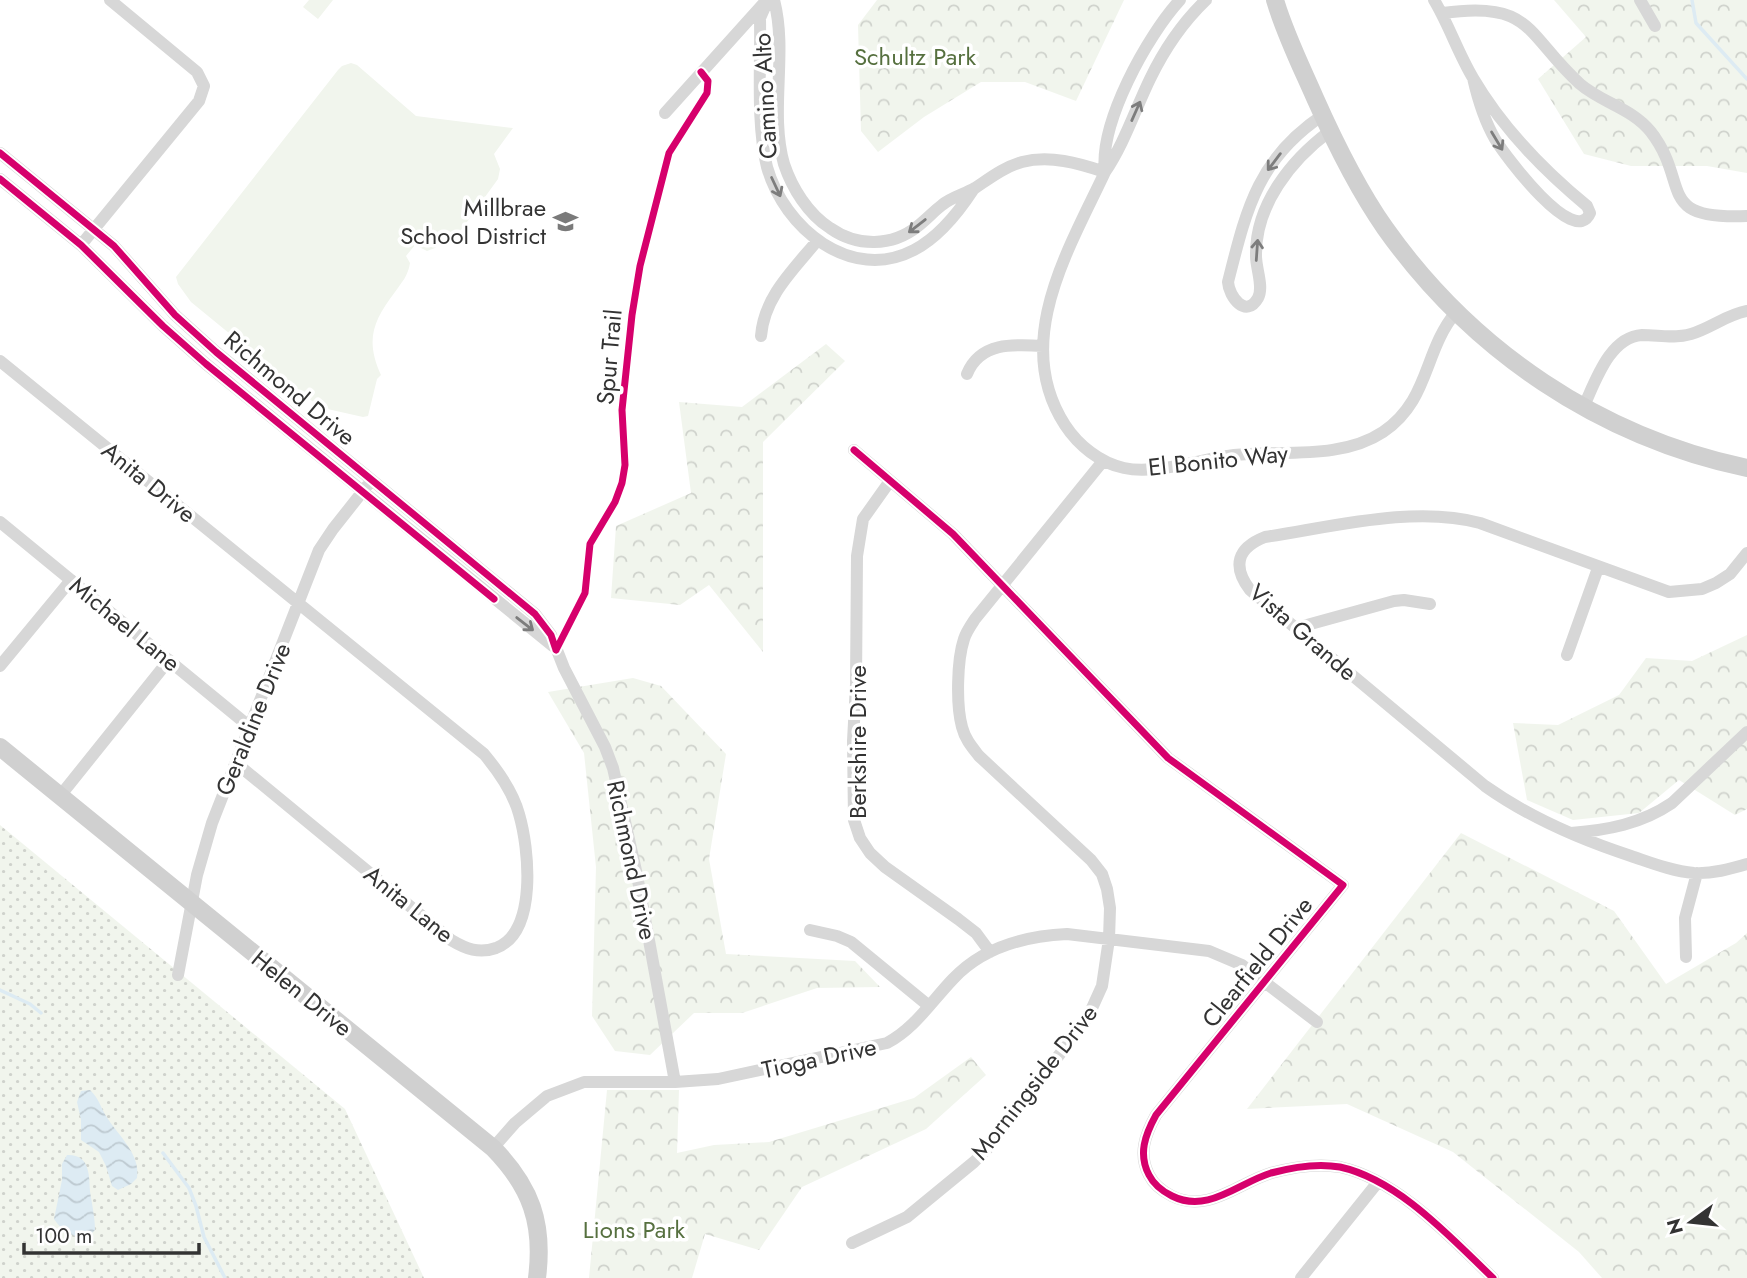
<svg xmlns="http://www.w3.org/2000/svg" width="1747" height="1278" font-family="Jost,sans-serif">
<defs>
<pattern id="grass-dots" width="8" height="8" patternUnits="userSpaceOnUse" patternTransform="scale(1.75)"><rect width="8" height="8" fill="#f1f5ed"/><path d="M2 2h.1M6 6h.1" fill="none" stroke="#cfd2cc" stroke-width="1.8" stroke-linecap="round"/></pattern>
<pattern id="forest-crowns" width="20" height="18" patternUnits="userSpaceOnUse" patternTransform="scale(1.75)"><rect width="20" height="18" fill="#f1f5ed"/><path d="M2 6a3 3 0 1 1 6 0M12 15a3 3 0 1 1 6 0" fill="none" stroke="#cfd2cc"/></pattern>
<pattern id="water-waves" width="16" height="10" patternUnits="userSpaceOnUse" patternTransform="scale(1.75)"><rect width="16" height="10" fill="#ddebf3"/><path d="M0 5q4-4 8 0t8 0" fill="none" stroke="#becad1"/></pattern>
</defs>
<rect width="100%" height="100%" fill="#fff"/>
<path fill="url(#grass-dots)" d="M 0,825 L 345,1109 L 424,1278 L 0,1278 Z"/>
<path fill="url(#forest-crowns)" d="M 877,0 L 1124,0 L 1076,101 L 1025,82 L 981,82 L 924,117 L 878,152 L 861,131 L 858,25 Z
M 1554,0 L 1747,0 L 1747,173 L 1707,166 L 1631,166 L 1584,154 L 1538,79 L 1586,37 Z
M 826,344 L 845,361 L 763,442 L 763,652 L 709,585 L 680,605 L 611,598 L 616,526 L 691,493 L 679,402 L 742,407 Z
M 1747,635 L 1747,809 L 1735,815 L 1679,780 L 1639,813 L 1573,820 L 1527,800 L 1513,723 L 1558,725 L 1619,695 L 1646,658 L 1692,661 Z
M 633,678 L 661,686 L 726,754 L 709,859 L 726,954 L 855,961 L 880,987 L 817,988 L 742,1013 L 694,1013 L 650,1055 L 615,1051 L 592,1016 L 596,867 L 584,753 L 548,692 Z
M 1461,833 L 1614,911 L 1666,984 L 1736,943 L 1747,933 L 1747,1278 L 1602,1278 L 1579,1252 L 1453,1152 L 1347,1104 L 1247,1109 Z
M 971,1057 L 986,1075 L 926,1129 L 802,1187 L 759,1250 L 705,1234 L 692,1278 L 589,1278 L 607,1090 L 679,1090 L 677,1153 L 714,1145 L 769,1142 L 914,1098 Z"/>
<path fill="#f1f5ed" d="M 309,0 L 333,0 L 318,19 L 303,7 Z
M 351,63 L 357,65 L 416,116 L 513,128 L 494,154 L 500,169 L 498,179 L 456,237 L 449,234 L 435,248 L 427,251 L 415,245 L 406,256 L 410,263 C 408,276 402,282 395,292 C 373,321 365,340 381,375 L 377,379 L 368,416 L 363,417 L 323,408 L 317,405 L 191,302 L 178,284 L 176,277 L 338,70 L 342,66 Z"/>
<path fill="url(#water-waves)" d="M 90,1090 C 99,1098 101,1109 108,1119 C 119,1136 141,1155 137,1178 L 131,1184 L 118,1190 L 112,1186 L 106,1166 L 99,1152 L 81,1140 L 81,1120 L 77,1102 L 81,1091 Z
M 67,1155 C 90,1154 89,1175 90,1191 C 92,1205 95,1217 95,1230 L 87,1238 C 74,1239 60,1229 54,1219 L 62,1180 L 62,1164 Z"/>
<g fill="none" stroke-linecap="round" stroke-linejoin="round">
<path stroke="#ddebf3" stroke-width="3.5" d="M 1692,0 L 1696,23 L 1747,79
M 0,990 L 30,1004 L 41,1013
M 163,1153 L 189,1188 L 196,1206 L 204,1237 L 225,1278"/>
<path stroke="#d7d7d7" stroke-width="12" d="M 768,0 L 760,18 C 761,64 756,124 767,167 C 784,228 851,283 914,250 C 939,237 958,213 973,190
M 774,0 C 788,53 769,111 784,164 C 792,188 808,214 830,228 C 857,247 892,247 918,226 C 927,219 934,211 942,205 C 952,197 965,194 975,188 C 990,178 1004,167 1022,162 C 1050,155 1078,163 1105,172
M 1206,0 C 1182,23 1164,50 1150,79 C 1135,110 1124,144 1105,172 C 1069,249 1011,342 1065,425 C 1078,445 1100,463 1124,468 C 1156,475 1200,459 1234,455 C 1282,450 1341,460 1383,432 C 1430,400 1423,352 1456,312
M 1434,0 C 1449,25 1458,53 1473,78 C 1503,129 1542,169 1587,206 L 1590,213 C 1575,249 1505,156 1495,139 C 1484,120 1478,100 1473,78
M 1640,0 L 1655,26
M 1443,13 C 1533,0 1526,35 1580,84 C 1602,103 1632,108 1651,132 C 1691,184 1654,220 1747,216
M 665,113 L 764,3
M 1323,115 C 1257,159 1246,211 1228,282 C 1229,297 1246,319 1258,298 C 1264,287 1256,269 1256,256 C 1255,205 1291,160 1330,131
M 0,153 L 114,246 L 175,315 L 216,352 L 535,614 L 551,635 L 564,668 L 605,747 L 613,768 L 637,875 L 675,1082
M 1105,172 C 1099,123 1147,36 1180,0
M 0,179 L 81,245 L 163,326 L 206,364 L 553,646
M 81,245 L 199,101 L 204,86 L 197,72 L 110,0
M 761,336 C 764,297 793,270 817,241
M 0,361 L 484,754 C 499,772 513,792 519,814 C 529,848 538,932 496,948 C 479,954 466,949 451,940 L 236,763
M 967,374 C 980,342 1013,344 1043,346
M 1583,408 C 1595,383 1609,337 1642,335 C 1659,335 1674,339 1691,334 C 1711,328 1726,315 1747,311
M 854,450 L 953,534 L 1168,758 L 1343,885 L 1156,1115 C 1145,1135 1138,1154 1149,1175 C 1154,1185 1162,1191 1172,1196 C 1208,1214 1238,1183 1271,1173 C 1293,1167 1318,1163 1340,1167 C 1399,1180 1451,1238 1493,1278
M 890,481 L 863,519 L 857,556 L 856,684 L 853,741 L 854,820 L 860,838 L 870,853 L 885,867 L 958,919 L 976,933 L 990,952
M 0,522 L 250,727
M 1747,553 L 1730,574 L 1716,583 L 1702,589 L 1669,592 L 1480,523 C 1415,505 1332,527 1265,537 C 1237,548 1232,566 1250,590 L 1485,786 C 1530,818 1579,839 1631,856 C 1652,863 1672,871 1694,873 C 1712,874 1730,869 1747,864
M 1296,628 L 1394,601 L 1404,600 L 1430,604
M 1567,655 L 1598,568
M 0,666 L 71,580
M 60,796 L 169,660
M 1571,833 C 1608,830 1641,824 1672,803 L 1747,732
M 810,930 L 837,936 L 851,942 L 929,1006
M 1686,957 L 1685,918 L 1697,873
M 178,975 L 197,875 L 212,823 L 319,550 L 333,529 L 367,486
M 493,1148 L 515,1123 L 547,1096 L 584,1082 L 675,1082 L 718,1079 L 887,1043 C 915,1028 931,1002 953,979 C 983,947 1025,936 1067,934 L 1209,951 L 1242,965 L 1317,1022
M 852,1243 L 907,1217 L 974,1162 L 990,1146 L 1088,1017 L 1102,986 L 1109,939 L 1110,908 L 1107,889 L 1102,874 L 1091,860 L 979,756 C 972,747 965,739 962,727 C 956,705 957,660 964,639 C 966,632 971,625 975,619 L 1103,461
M 1301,1278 L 1378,1182"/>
<path stroke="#d0d0d0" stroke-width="18" d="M 1275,0 C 1285,34 1301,66 1315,98 C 1335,143 1357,188 1385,228 C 1472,351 1600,437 1747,468
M 0,747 L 493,1148 C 531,1187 544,1223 537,1278"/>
<defs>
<path id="cycleway" d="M 0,153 L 114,246 L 175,315 L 216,352 L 535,614 L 551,635 L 556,650
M 0,179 L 81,245 L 163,326 L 206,364 L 494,599
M 854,450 L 953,534 L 1168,758 L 1343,885 L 1156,1115 C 1145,1135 1138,1154 1149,1175 C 1154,1185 1162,1191 1172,1196 C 1208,1214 1238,1183 1271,1173 C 1293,1167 1318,1163 1340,1167 C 1399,1180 1451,1238 1493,1278
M 556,650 L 585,593 L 590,544 L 615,502 L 622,483 L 625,465 L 622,410 L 632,315 L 640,266 L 669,153 L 707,93 L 708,81 L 701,72"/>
</defs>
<use href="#cycleway" stroke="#fff" stroke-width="11"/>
<use href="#cycleway" stroke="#d6006c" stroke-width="7"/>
</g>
<defs><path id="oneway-shaft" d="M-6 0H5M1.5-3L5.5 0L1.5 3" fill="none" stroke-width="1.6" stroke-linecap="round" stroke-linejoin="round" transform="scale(1.75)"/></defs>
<g stroke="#7d7d7d">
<use href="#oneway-shaft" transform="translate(1136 111) rotate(-66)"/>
<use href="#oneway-shaft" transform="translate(1497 141) rotate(59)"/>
<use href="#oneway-shaft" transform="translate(1274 162) rotate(127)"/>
<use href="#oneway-shaft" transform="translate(776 187) rotate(65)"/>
<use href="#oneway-shaft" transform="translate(917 226) rotate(142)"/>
<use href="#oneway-shaft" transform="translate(1257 250) rotate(-86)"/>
<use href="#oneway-shaft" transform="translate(525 624) rotate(38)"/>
</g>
<defs>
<symbol id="school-bare" viewBox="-9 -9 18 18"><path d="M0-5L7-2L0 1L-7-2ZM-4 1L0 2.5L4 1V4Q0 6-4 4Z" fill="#7a7a7a" stroke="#fff" stroke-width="2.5" paint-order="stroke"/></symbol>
</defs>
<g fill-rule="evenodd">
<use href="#school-bare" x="548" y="204" width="35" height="35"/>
</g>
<g text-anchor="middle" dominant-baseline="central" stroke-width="7" stroke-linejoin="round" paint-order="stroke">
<g font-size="24" fill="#56703f" stroke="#fff">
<text x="915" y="56">Schultz Park</text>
<text x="634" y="1229">Lions Park</text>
</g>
<g font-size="24" fill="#333" stroke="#fff">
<text transform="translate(765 96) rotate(-93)">Camino Alto</text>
<text transform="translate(609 357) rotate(-85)">Spur Trail</text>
<text transform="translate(290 388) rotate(40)">Richmond Drive</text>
<text transform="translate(1218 460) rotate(-6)">El Bonito Way</text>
<text transform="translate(149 482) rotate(39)">Anita Drive</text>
<text transform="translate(125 624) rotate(39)">Michael Lane</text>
<text transform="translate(1303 632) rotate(41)">Vista Grande</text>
<text transform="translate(253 719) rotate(-68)">Geraldine Drive</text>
<text transform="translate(857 742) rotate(-90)">Berkshire Drive</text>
<text transform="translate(632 860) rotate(78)">Richmond Drive</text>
<text transform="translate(409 904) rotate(39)">Anita Lane</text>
<text transform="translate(1257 962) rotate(-51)">Clearfield Drive</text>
<text transform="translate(302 993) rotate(39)">Helen Drive</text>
<text transform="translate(819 1058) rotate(-12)">Tioga Drive</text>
<text transform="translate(1034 1082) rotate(-52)">Morningside Drive</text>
</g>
<g font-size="24" fill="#333" stroke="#fff" text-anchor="end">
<text x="546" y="207">Millbrae<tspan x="546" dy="28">School District</tspan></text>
</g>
</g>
<g transform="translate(1691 1222) rotate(255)" stroke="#ffffff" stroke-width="5" paint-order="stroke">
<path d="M0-5L12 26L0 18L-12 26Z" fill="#333333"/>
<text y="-10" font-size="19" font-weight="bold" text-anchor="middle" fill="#333333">N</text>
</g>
<path d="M24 1243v10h175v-10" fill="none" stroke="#333333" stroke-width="3.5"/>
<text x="35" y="1243" font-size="21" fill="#333333" stroke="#ffffff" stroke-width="5" paint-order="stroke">100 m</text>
</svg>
